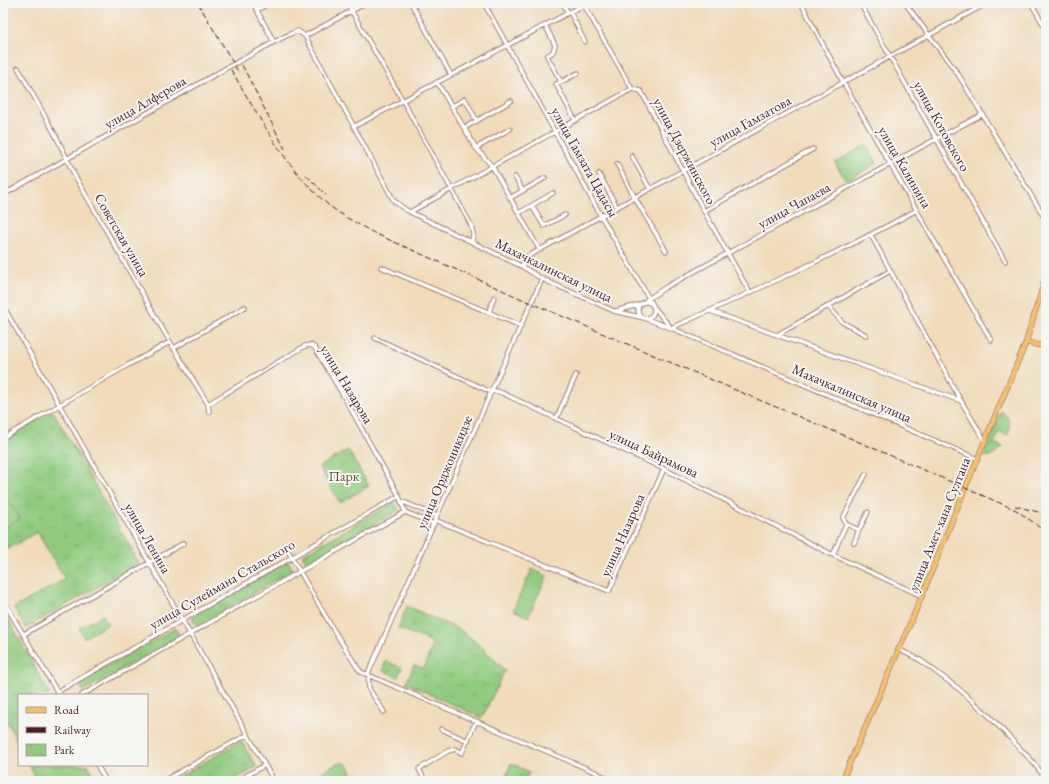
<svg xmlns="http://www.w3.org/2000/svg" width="1049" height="784" font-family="'EB Garamond',serif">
<defs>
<pattern id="grass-dots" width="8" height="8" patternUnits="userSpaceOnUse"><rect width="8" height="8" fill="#90cb7f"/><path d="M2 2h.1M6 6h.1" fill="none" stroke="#7eae6e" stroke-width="1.8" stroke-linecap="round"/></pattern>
<pattern id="park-tufts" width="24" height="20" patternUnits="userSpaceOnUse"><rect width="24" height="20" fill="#90cb7f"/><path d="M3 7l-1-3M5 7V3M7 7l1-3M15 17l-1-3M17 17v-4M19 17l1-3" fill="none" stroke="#7eae6e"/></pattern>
</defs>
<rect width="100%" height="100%" fill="#f6f6f2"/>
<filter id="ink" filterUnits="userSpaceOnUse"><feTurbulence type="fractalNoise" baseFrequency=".025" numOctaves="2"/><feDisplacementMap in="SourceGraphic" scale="8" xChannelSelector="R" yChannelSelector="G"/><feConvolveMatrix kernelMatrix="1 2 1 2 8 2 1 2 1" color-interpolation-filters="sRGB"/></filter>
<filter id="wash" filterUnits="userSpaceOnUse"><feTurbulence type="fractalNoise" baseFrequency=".012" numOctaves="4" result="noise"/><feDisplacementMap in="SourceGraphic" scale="16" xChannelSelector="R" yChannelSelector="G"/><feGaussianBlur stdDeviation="0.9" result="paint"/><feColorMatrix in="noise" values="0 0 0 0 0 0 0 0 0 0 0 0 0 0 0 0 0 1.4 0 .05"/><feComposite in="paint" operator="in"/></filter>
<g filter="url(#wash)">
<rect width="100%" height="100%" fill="#f1dbbb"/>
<path fill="url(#grass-dots)" stroke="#6d7555" d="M 386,661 L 402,668 L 398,677 L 382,670 Z"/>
<path fill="url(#park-tufts)" stroke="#6d7555" d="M 53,411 L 139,563 L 26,628 L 14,608 L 65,579 L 37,532 L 3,552 L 3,440 Z
M 1001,411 C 1011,418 1010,425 1008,435 L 999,432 L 994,443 L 1003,447 C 997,453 993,458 983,456 Z
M 348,450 L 369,486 L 340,503 L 319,467 Z
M 394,502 L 399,510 L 307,563 L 302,555 Z
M 288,561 L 293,570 L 197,626 L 192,617 Z
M 407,606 L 460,630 L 475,641 L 505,670 L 482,718 L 406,683 L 414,665 L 424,668 L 432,647 L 431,646 L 432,642 L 398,628 Z
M 3,609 L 50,695 L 19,695 L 19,745 L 3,713 Z
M 176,628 L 180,636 L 83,691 L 78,682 Z
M 241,741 L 257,767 L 232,781 L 172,781 Z
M 511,763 L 529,772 L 525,781 L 504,781 Z
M 29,765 L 88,765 L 97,781 L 37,781 Z"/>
<path fill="#90cb7f" stroke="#6d7555" d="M 866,145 L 877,163 L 846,181 L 835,163 Z
M 3,491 L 20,519 L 3,529 Z
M 532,569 L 547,576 L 528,617 L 513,610 Z
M 103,615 L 108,624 L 84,638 L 79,628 Z
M 340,763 L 345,763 L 349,766 L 352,773 L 348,781 L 307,781 L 336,764 Z"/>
</g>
<g filter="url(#ink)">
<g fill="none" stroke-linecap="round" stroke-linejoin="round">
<defs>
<path id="minor" d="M 253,3 L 274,42
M 347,3 L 403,101 L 471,225 L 473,234 L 472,242
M 411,3 L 451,75
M 484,3 L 601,216 L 654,307 L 671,328
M 563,3 L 568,13
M 801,3 L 843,82 L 991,340
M 860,3 L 1005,261
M 905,3 L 958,74 L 1046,220
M 1031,3 L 1046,29
M 584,5 L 632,89 L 641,91 L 704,211 L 750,293
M 257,10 L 269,3
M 570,12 L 585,42
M 545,25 L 555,45 L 553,52 L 547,56 L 561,82 L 556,84 L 575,120
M 305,36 L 366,3
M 18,68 L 56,136 L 75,176 L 170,342 L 208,404 L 209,412
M 437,82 L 476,148 L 492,166 L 539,249
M 561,82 L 578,73
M 451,107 L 465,99 L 477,121
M 355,126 L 587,3
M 464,128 L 511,101
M 476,148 L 510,129
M 632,156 L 650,189
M 617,164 L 635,198 L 666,251
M 599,174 L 617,207
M 515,177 L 522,190
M 3,195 L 223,70 L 274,42 L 292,33 L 298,31 L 305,36 L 394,201 L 406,210 L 523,267 L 542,279 L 614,311 L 644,318 L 671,328 L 978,459
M 510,198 L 545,178
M 532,206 L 544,226 L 565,215
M 704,211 L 813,149
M 410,212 L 632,89
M 519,213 L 553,193
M 871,235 L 961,401 L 985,441
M 381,267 L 521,326
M 523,267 L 523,262 L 525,258 L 601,216 L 987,3
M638 310a8 8 0 1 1 16 0a8 8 0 1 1-16 0Z
M 3,306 L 274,781
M 828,306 L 842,322 L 866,335
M 616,311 L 641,304 L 666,287 L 936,139 L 983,114
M 710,311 L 961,401
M 489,312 L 494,297
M 671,328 C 754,291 837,254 917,210
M 777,335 L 890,271
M 375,338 L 491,392 L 496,391 L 502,393 L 664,469 L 833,555 L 922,596
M 174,348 L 245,307
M 208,404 L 305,346 L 311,345 L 315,348 L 343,395 L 399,496 L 405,512 L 434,524
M 556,419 L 576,375
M 3,438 L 128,365 L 170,342
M 401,501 L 437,516
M 435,520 L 609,591 L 664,469
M 846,524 L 843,518 L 866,474
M 859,530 L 868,512
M 288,551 L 333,629 L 357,667 L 361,672 L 595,772 L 612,781
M 833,555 L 846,524 L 859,530 L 854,543
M 3,600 L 59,695
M 24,634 L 184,543
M 898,649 L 920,660 L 959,689 L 989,716 L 1032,761 L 1046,779
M 57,692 L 399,496
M 82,695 L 405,512
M 384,712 L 369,689 L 368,674 L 491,392 L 542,279
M 441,729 L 468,741
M 97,765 L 106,781
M 163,781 L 247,735
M 237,781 L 265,765
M 425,781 L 419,769 L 448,751 L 455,749 L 462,753 L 476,721"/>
<path id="major" d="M 1026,342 L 1046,347
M 842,781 L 922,596 L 959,503 L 1026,342 L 1043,286 L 1046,272"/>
</defs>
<use href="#minor" stroke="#9e7d73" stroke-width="5.5"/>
<use href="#major" stroke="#9e7d73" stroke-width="6"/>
<use href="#minor" stroke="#fff" stroke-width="3.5"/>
<use href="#major" stroke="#f4c16a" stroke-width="4.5"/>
<path stroke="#4a1f2b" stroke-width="1" stroke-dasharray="6 3" stroke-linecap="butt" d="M 198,3 L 239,73
M 242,65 L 285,149
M 231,70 C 259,116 284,166 325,202 C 340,215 358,224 374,233 L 531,303 L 745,394
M 306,175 L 326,195
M 740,392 L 843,435 L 1016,510 L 1033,522 L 1046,533
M 1015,506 L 1046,514"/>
</g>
</g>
<g text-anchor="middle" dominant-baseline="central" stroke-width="4" stroke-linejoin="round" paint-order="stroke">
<g font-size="14" fill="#4a1f2b" stroke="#f6f6f2">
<text transform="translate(145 102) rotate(-30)">улица Алферова</text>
<text transform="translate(750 121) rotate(-29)">улица Гамзатова</text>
<text transform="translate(942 126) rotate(61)">улица Котовского</text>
<text transform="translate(685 151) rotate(62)">улица Дзержинского</text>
<text transform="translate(585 162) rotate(61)">улица Гамзата Цадасы</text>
<text transform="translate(905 167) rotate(60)">улица Калинина</text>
<text transform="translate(794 205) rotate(-29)">улица Чапаева</text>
<text transform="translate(122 235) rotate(60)">Советская улица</text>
<text transform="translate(554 270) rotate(26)">Махачкалинская улица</text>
<text transform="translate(347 384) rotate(59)">улица Назарова</text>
<text transform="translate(852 393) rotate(23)">Махачкалинская улица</text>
<text transform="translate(654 453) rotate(25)">улица Байрамова</text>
<text transform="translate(444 472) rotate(-67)">улица Орджоникидзе</text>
<text transform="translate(939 524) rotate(-68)">улица Амет-хана Султана</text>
<text transform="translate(622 535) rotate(-66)">улица Назарова</text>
<text transform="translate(148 538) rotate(60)">улица Ленина</text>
<text transform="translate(222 584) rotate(-30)">улица Сулеймана Стальского</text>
</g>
<g font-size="14" fill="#5f5344" stroke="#f6f6f2">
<text x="344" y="476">Парк</text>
</g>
</g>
<rect width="1049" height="784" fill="none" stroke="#f6f6f2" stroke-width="16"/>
<rect x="18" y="694" width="130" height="72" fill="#f6f6f2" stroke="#b1a0a2"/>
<rect x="26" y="707" width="20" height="6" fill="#f4c16a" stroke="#b1a0a2"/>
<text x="54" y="714" font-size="12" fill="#4a1f2b">Road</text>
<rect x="26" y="727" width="20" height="6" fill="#4a1f2b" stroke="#b1a0a2"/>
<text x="54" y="734" font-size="12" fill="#4a1f2b">Railway</text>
<rect x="26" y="744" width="20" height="12" fill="url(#park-tufts)" stroke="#b1a0a2"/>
<text x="54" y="754" font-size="12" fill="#4a1f2b">Park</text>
</svg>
